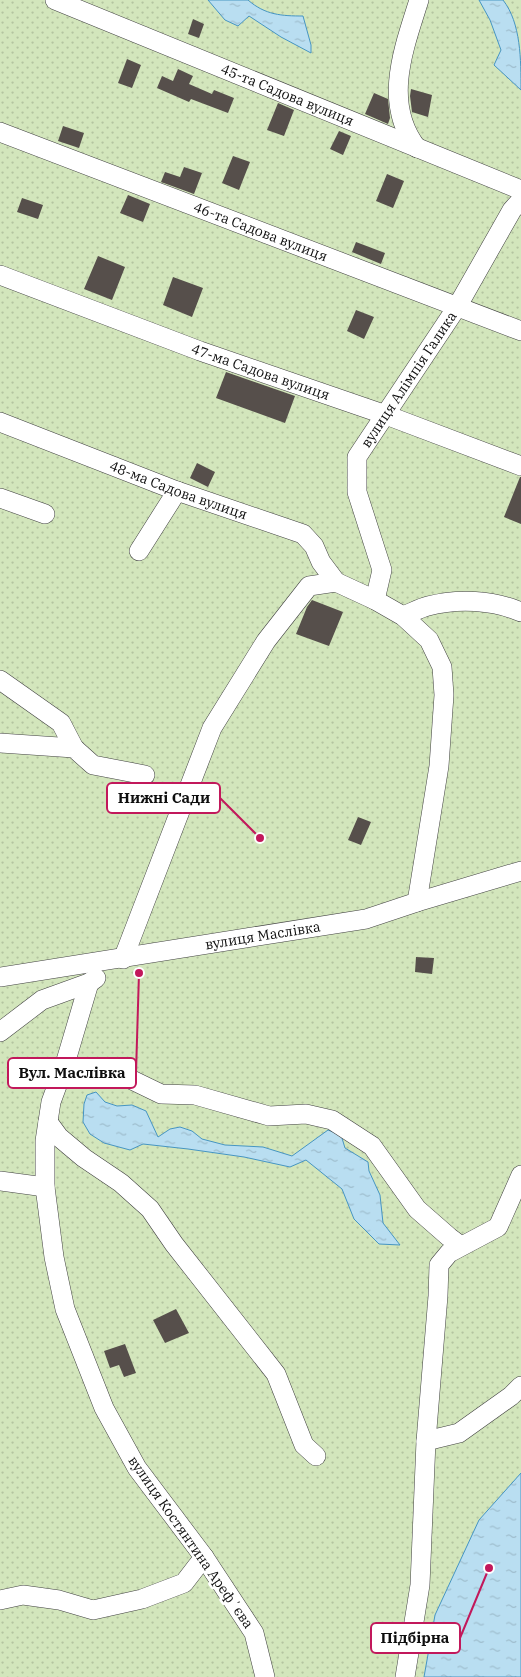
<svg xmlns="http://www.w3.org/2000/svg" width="521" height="1677" font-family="'IBM Plex Serif',serif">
<defs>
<pattern id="green-dots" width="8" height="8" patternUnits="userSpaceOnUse" patternTransform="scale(1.25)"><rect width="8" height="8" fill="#d3e6bc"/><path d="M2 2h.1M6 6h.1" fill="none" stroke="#b4c4a0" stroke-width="1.8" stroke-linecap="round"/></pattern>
<pattern id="water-ripples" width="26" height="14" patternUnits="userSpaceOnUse" patternTransform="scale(1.25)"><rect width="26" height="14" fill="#b9def1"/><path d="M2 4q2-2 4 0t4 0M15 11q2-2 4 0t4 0" fill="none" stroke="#9ebdcd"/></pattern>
</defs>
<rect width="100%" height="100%" fill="#fefbf0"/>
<path fill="url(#green-dots)" d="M 0,0 L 521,0 L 521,1677 L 0,1677 Z"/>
<path fill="url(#water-ripples)" stroke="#4695c2" d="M 208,0 L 248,0 C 265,15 282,16 303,16 L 311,45 L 311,53 L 281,37 L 249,16 L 238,26 L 225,20 Z
M 479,0 L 503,0 C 521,23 521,60 521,90 L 494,65 L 501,50 L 490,20 Z
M 96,1092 L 105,1102 L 117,1106 L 132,1105 L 146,1111 L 158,1137 L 170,1129 L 180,1127 L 192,1131 L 202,1139 L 225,1145 L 263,1147 L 292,1156 L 328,1130 L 341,1135 L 345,1148 L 368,1162 L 369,1171 L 380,1195 L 383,1223 L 400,1245 L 379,1244 L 354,1219 L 342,1189 L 306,1160 L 290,1167 L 244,1157 L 188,1149 L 143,1144 L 130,1150 L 104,1143 L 90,1134 L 83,1122 L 84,1104 L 87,1095 Z
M 521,1473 L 521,1677 L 424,1677 L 435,1615 L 479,1520 Z"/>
<path fill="#564f4b" d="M 193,19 L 204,24 L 199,38 L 188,34 Z
M 127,59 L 141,65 L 132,88 L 118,83 Z
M 178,69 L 193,76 L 189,84 L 212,94 L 214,90 L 234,98 L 228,113 L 191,99 L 189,102 L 157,88 L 162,76 L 173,81 Z
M 411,89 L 432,95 L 428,117 L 412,112 L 410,96 Z
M 374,93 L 388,99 L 390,118 L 388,124 L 365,114 Z
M 278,103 L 294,110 L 284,136 L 267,130 Z
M 63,126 L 84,133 L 79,148 L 58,141 Z
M 339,131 L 351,136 L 343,155 L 330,149 Z
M 233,156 L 250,162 L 239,190 L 222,183 Z
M 184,167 L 202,173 L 194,194 L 161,182 L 165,172 L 180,177 Z
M 387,174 L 404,181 L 393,208 L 376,201 Z
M 128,195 L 150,204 L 143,222 L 120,213 Z
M 22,198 L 43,205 L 38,219 L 17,212 Z
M 356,242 L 385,253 L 381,264 L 352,252 Z
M 98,256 L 125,267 L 112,300 L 84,289 Z
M 173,277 L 203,288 L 192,317 L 163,305 Z
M 356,310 L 374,317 L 364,339 L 347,331 Z
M 226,372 L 295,396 L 285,423 L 216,398 Z
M 197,463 L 215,472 L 208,487 L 190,478 Z
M 520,477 L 521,477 L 521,524 L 504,517 Z
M 312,600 L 343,612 L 329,646 L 296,634 L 307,607 Z
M 358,817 L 371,822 L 361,845 L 348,840 Z
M 416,957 L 434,958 L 432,974 L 415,972 Z
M 176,1309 L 189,1333 L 165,1343 L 153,1320 Z
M 125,1344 L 136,1373 L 124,1377 L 119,1365 L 110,1368 L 104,1351 Z"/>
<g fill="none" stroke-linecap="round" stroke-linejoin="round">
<defs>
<g id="minor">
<path id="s1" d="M 55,0 L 521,190"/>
<path id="s2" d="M 0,132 L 521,331"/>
<path d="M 417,148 C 382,103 404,48 419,0"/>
<path id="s3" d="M 0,275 L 200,351 L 386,415 L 521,466"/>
<path id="s4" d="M 0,422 L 177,491 L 303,534 L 314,546 L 321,562 L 336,582"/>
<path d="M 0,498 L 45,514"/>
<path d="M 139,551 L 177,491"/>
<path id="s5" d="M 375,600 L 382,570 L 357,492 L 357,457 L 457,307 L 512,210 L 521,200"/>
<path d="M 403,616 C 411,613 420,608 428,606 C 458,598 493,600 521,612"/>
<path d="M 0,680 L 61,723 L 74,748"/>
<path d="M 0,743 L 74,748 L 93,765 L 145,775"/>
<path d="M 123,959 L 212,728 L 266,641 L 309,586 L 336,582 L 375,600 L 403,616 L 429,640 L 442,667 L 444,695 L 439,766 L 417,902"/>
<path id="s6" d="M 0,977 L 366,919 L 417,902 L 521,871"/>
<path d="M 89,983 L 65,1064 L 51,1102 L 45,1141 L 45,1187 L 54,1257 L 65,1309 L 104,1408 L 137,1468 L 204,1557 L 254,1633 L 265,1677"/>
<path d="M 0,1032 L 42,1000 L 89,983 L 96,978"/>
<path d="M 65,1064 L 83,1074 L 130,1079 L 161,1094 L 195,1095 L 269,1116 L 306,1114 L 332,1120 L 372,1146 L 417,1209 L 449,1237 L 461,1246"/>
<path d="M 48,1122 L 59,1137 L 84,1158 L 121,1183 L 150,1209 L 174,1244 L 276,1374 L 304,1445 L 316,1456"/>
<path d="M 0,1181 L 45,1187"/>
<path d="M 426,1441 L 459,1433 L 511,1396 L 521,1386"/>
<path d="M 0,1600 L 23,1595 L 59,1600 L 93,1610 L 142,1599 L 184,1583 L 204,1557"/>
<path d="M 405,1677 L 420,1585 L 426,1441 L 438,1296 L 439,1265 L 449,1253 L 498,1227 L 521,1175"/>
</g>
</defs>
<use href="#minor" stroke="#414141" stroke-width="20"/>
<use href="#minor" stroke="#fff" stroke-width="19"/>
</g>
<g text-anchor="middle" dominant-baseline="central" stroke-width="5" stroke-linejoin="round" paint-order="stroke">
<g font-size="14" fill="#0e0e0e" stroke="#fff">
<text stroke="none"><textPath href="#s1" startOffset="251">45-та Садова вулиця</textPath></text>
<text stroke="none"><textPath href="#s2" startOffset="279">46-та Садова вулиця</textPath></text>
<text stroke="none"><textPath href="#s3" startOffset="278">47-ма Садова вулиця</textPath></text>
<text stroke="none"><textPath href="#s5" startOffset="241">вулиця Алімпія Галика</textPath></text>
<text stroke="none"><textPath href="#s4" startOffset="191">48-ма Садова вулиця</textPath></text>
<text stroke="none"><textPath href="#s6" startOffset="266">вулиця Маслівка</textPath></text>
<text transform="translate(191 1542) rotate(55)">вулиця Костянтина Арефʼєва</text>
</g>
</g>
<path fill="none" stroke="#c2185b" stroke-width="2" d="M260 838L220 798M139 973L136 1073M489 1568L460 1638"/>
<g fill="#c2185b" stroke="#fff" stroke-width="2">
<circle cx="260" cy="838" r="5"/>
<circle cx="139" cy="973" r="5"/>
<circle cx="489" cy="1568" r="5"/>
</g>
<g fill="#fff" stroke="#c2185b" stroke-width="2">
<rect x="107" y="783" width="113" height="30" rx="5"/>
<rect x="8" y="1058" width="128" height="30" rx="5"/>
<rect x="371" y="1623" width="89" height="30" rx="5"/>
</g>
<g font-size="15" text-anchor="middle" font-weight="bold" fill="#0e0e0e">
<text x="164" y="803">Нижні Сади</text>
<text x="72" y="1078">Вул. Маслівка</text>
<text x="415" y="1643">Підбірна</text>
</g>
</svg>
